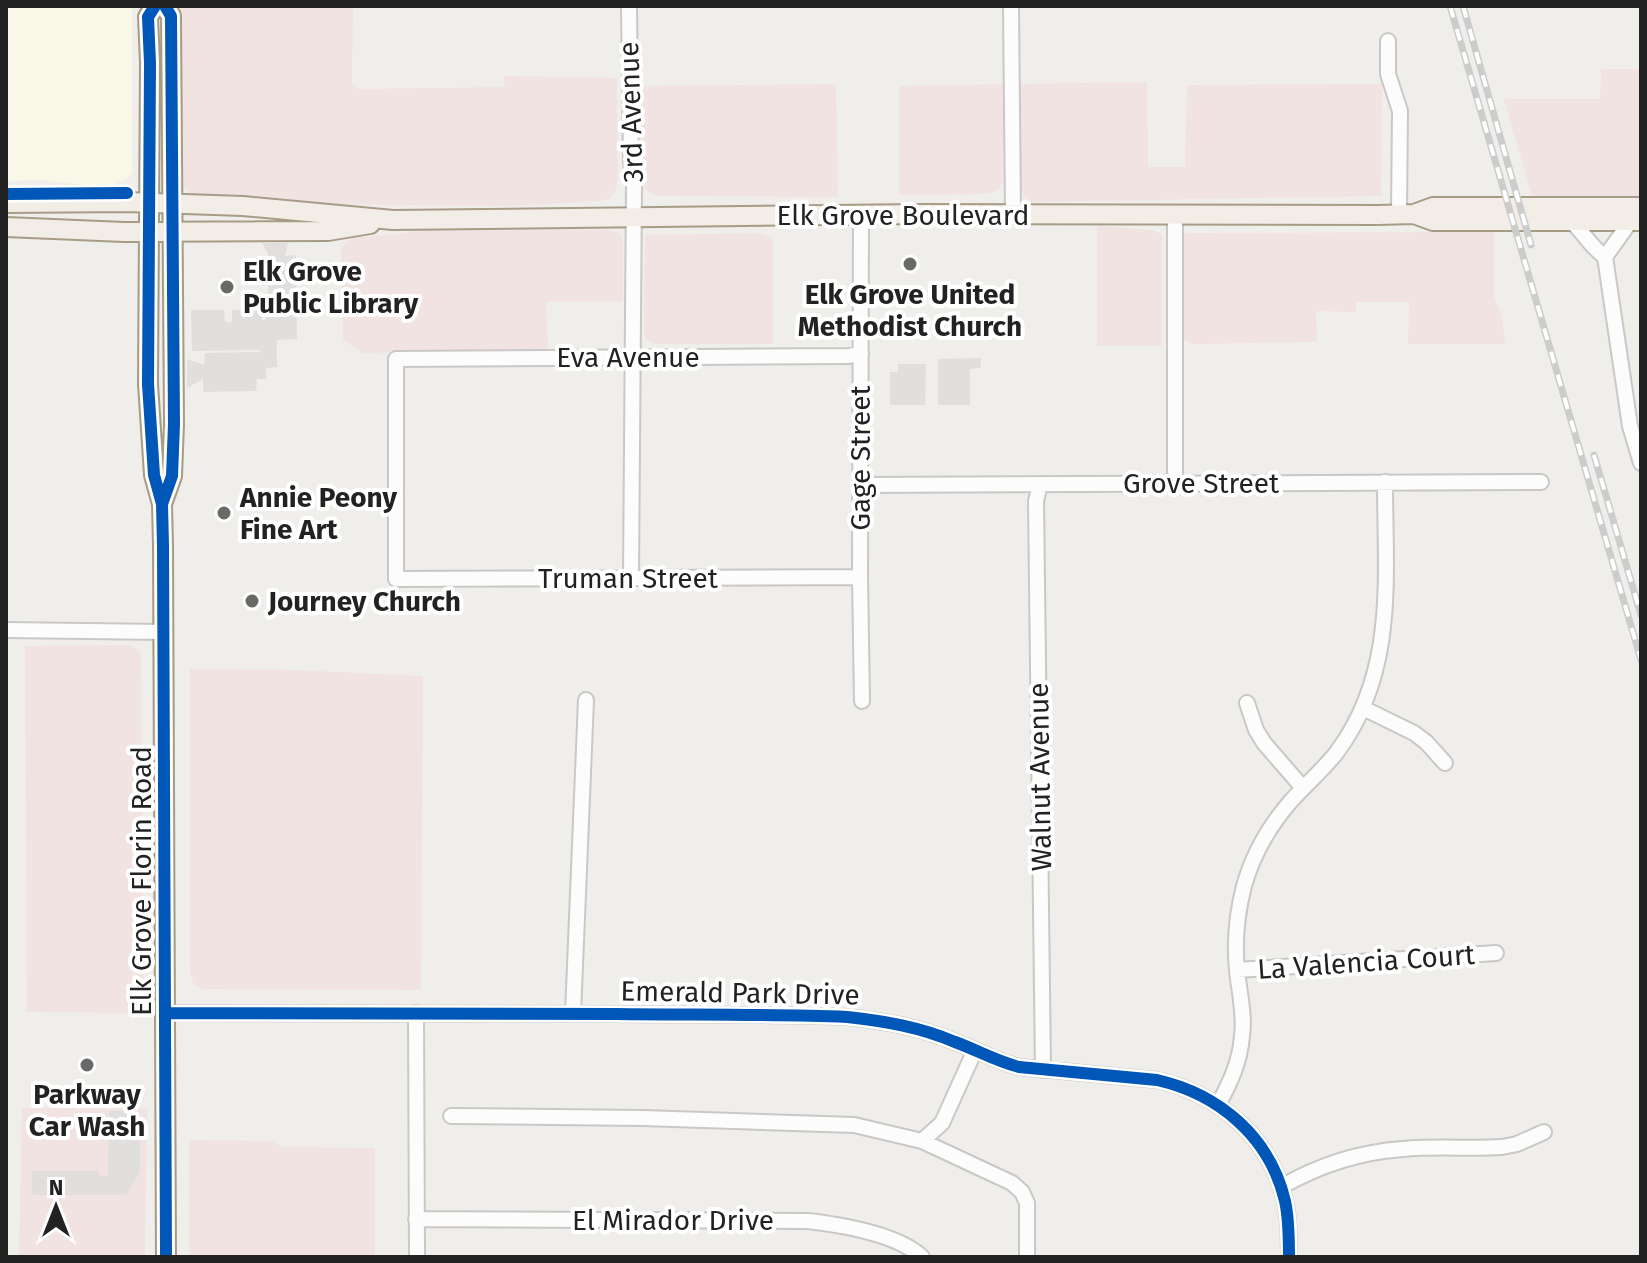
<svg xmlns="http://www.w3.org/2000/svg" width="1647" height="1263" font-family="'Fira Sans',sans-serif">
<rect width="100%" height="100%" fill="#f0eeeb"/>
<path fill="#f1e3e1" d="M 179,6 L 353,6 L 352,83 L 358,89 L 505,87 L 503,76 L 617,78 L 618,179 L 616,189 L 611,198 L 600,201 L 507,206 L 310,204 L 296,203 L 289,199 L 199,196 L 188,192 L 182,186 L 180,176 Z
M 1601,69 L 1641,69 L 1641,203 L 1533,200 L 1504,99 L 1600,99 Z
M 1147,82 L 1148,167 L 1185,167 L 1187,85 L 1382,84 L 1381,196 L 1032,202 L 1026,198 L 1021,191 L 1020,123 L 1003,124 L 1003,181 L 999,189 L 993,192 L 985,194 L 899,195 L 899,86 Z
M 836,84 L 838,197 L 659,196 L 651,193 L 644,188 L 641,177 L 640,86 Z
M 1097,226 L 1153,230 L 1162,235 L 1162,346 L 1097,346 Z
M 428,229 L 609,230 L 617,232 L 622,235 L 623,240 L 623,301 L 546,302 L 548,349 L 362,353 L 343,340 L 341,248 L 352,237 L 392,235 Z
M 1494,232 L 1494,296 L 1502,316 L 1505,344 L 1408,344 L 1409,302 L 1356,302 L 1356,312 L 1316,311 L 1317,342 L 1192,344 L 1186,341 L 1184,338 L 1182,236 L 1185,233 Z
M 760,233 L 773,238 L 773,344 L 654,344 L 648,341 L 644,334 L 645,235 Z
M 132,645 L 141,655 L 144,1013 L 27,1012 L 25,646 Z
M 190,669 L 294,670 L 423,676 L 421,990 L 204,989 L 194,985 L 190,974 Z
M 22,1108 L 147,1109 L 145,1257 L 19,1257 Z
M 189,1140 L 271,1141 L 282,1147 L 375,1148 L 375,1257 L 189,1257 Z"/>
<path fill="#f8f7e8" d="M 6,6 L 132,6 L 132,173 L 124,180 L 112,186 L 96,186 L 39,180 L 6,181 Z"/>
<path fill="#e0dfde" d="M 262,243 L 288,243 L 285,256 L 296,255 L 297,339 L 277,340 L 277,367 L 266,368 L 266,379 L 257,379 L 256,391 L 203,392 L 203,379 L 187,388 L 187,359 L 204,365 L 205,353 L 261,352 L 260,350 L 192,351 L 191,310 L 224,310 L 225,322 L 232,322 L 232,310 L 262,310 L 262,320 L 265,320 L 268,308 L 268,253 Z
M 981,358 L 981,368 L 970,369 L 970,405 L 938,405 L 938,359 Z
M 898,364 L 926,364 L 925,405 L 890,405 L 890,372 L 898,372 Z
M 109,1111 L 140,1111 L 140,1172 L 126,1195 L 32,1195 L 32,1171 L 99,1171 L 99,1176 L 108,1176 Z"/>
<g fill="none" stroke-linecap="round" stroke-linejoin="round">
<defs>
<path id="minor" d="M 629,6 L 631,162 L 634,185 L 631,578
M 1011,6 L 1013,214
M 1388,41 L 1388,74 L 1400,111 L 1399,214
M 1175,214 L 1175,483
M 861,215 L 860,577 L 862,701
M 1571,221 C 1583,232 1591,247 1605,257 L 1630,426 L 1641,463
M 1605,257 L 1630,222
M 1040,484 L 1036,501 L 1043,1070
M 860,485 L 1541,482
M 860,577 L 396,579 L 396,359 L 849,356 L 861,353
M 6,630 L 165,632
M 1247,703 L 1256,730 L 1264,743 L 1303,788
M 1363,708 L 1414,733 L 1426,742 L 1445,763
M 1237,970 L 1496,953
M 166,1013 C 316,1013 466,1013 616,1014 C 693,1015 770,1014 847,1017 C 884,1021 920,1027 955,1042 C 977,1050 996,1061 1019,1067 L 1157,1080 C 1219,1094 1270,1137 1285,1201 C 1289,1219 1289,1238 1289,1257
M 416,1013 L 417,1257
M 573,1014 L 586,700
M 1218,1105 C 1230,1083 1240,1062 1242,1036 C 1245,1014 1239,992 1237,970 C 1234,941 1237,913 1244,886 C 1253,854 1270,825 1291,801 C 1306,784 1323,770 1337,752 C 1397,671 1385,577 1385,482
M 451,1116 L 643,1118 L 854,1125 L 922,1141 L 1012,1183 L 1022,1192 L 1027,1203 L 1027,1257
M 922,1141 L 942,1123 L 975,1050
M 1281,1187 C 1319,1165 1360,1152 1403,1149 C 1436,1146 1469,1149 1502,1147 L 1517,1144 L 1544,1132
M 416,1219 L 808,1221 C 842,1225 897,1234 922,1257"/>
<path id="major" d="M 155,6 L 148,17 L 150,63 L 148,384 L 154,475 L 162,504 L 163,546 L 166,1257
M 6,203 L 126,202 L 243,206 L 393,220 L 922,214 L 1378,215 L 1414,214 L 1433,207 L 1641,207
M 1414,214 L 1433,221 L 1641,221
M 6,227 L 124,232 L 328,231 L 370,224
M 162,504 L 172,476 L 174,424 L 171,16 L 165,6"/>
</defs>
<use href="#minor" stroke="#c9c8c7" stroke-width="18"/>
<use href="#major" stroke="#a79c86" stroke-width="22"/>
<use href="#minor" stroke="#fdfcfc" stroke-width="14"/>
<use href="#major" stroke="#f3ede7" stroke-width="18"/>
<defs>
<path id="rail" d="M 1450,6 L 1641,660
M 1463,6 L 1531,245
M 1594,455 L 1641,615"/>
</defs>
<use href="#rail" stroke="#ccc" stroke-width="7"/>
<use href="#rail" stroke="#fff" stroke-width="4" stroke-dasharray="12" stroke-linecap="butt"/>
<defs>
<path id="cycleway" d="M 155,6 L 148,17 L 150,63 L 148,384 L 154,475 L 162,504 L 163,546 L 166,1257
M 6,194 L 127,193
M 162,504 L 172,476 L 174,424 L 171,16 L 165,6
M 166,1013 C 316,1013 466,1013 616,1014 C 693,1015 770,1014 847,1017 C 884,1021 920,1027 955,1042 C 977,1050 996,1061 1019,1067 L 1157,1080 C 1219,1094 1270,1137 1285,1201 C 1289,1219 1289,1238 1289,1257"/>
</defs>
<use href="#cycleway" stroke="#fff" stroke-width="17"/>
<use href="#cycleway" stroke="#0057b8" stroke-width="12"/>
</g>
<g fill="#6a6968" stroke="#fff" stroke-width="3">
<circle cx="910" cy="264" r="8"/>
<circle cx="227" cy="287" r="8"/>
<circle cx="224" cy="513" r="8"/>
<circle cx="252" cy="601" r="8"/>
<circle cx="87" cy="1065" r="8"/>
</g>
<g text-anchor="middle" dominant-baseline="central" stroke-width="8" stroke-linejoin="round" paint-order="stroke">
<g font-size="28" fill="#222" stroke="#fff">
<text transform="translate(631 112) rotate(-92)">3rd Avenue</text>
<text x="903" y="215">Elk Grove Boulevard</text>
<text x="628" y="357">Eva Avenue</text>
<text transform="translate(860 458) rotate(-90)">Gage Street</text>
<text x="1201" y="483">Grove Street</text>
<text x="628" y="578">Truman Street</text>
<text transform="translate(1040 777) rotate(-91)">Walnut Avenue</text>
<text transform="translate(141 881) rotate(-90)">Elk Grove Florin Road</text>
<text transform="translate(1366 962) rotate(-4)">La Valencia Court</text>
<text transform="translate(740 993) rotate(1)">Emerald Park Drive</text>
<text x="673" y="1220">El Mirador Drive</text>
</g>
<g font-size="28" font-weight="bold" fill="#222" stroke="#fff" text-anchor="start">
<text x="243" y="271">Elk Grove<tspan x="243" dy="32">Public Library</tspan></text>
<text x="910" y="294" text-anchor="middle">Elk Grove United<tspan x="910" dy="32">Methodist Church</tspan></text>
<text x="240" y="497">Annie Peony<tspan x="240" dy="32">Fine Art</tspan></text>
<text x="268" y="601">Journey Church</text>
<text x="87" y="1094" text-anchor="middle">Parkway<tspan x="87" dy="32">Car Wash</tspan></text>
</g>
</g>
<rect width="1647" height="1263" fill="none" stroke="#222222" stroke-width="16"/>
<g transform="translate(56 1207)" stroke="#ffffff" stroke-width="6" paint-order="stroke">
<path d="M0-6L14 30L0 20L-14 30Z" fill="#222222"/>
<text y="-12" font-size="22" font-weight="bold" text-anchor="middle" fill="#222222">N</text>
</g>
</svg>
